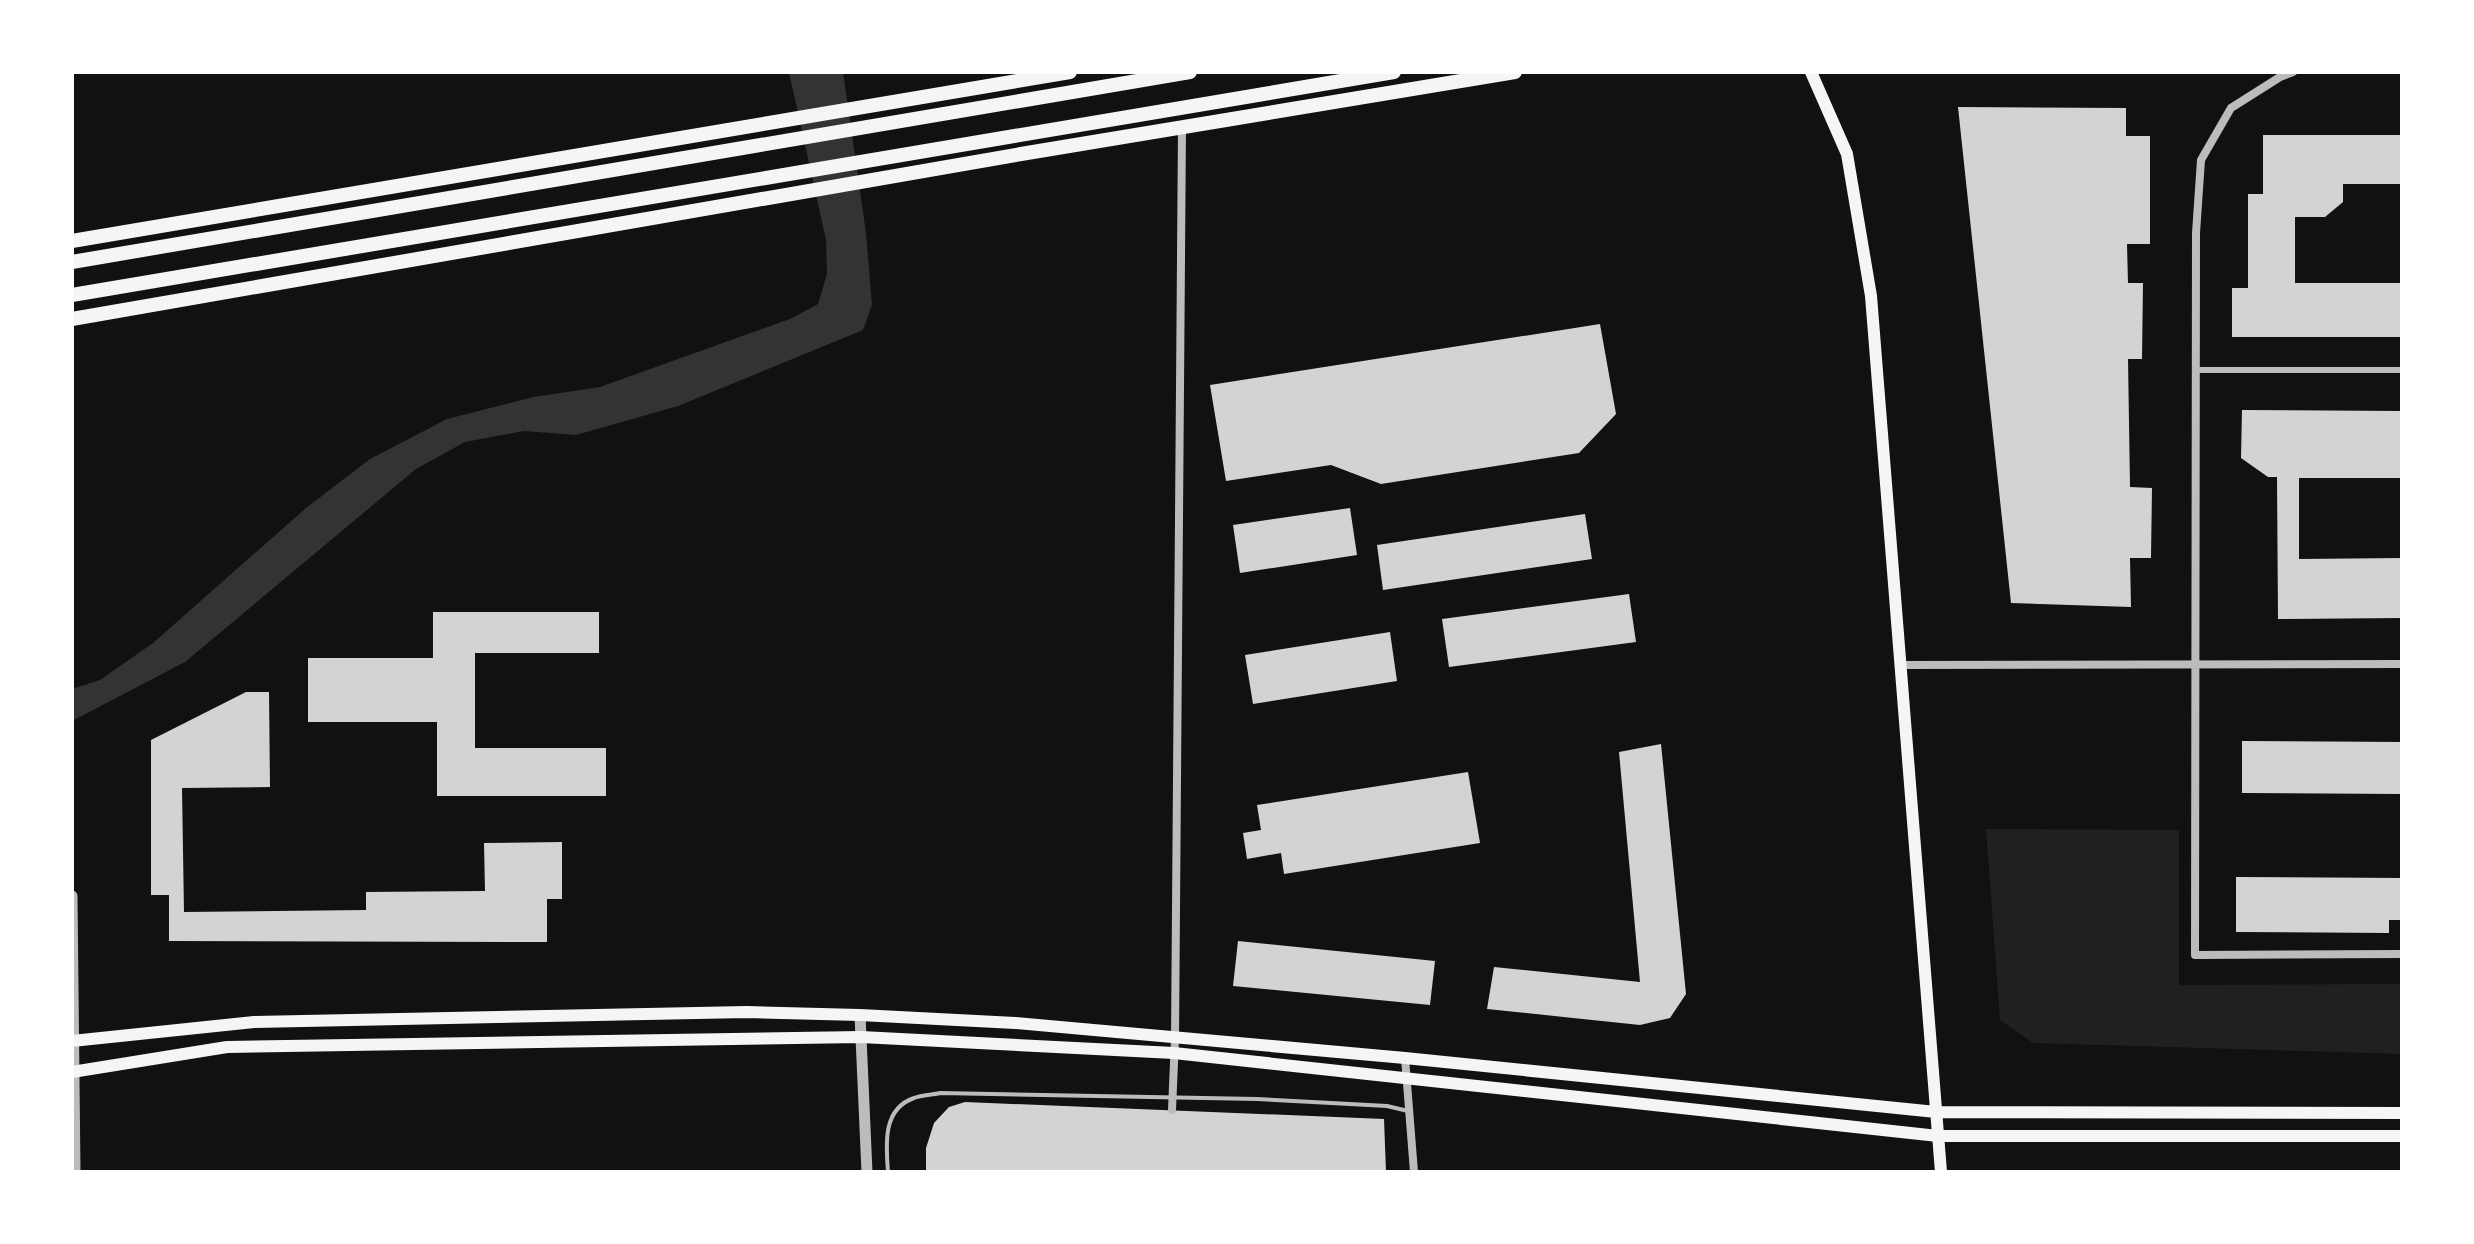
<svg xmlns="http://www.w3.org/2000/svg" width="2474" height="1244" font-family="'IBM Plex Sans',sans-serif">
<rect width="100%" height="100%" fill="#111"/>
<path fill="#202020" d="M 1986,829 L 2179,830 L 2179,985 L 2402,984 L 2402,1054 L 2033,1043 L 2000,1020 Z"/>
<path fill="#333" d="M 789,72 L 843,72 L 866,233 L 872,305 L 863,330 L 678,406 L 576,435 L 524,431 L 465,442 L 416,469 L 185,662 L 72,721 L 72,689 L 100,680 L 153,643 L 306,508 L 370,459 L 447,419 L 534,397 L 600,387 L 790,319 L 818,304 L 827,274 L 826,240 Z"/>
<path fill="#d3d3d3" d="M 1958,107 L 2126,108 L 2126,136 L 2150,136 L 2150,244 L 2127,244 L 2128,283 L 2143,283 L 2142,359 L 2128,359 L 2130,487 L 2152,488 L 2151,558 L 2130,558 L 2131,607 L 2011,603 Z
M 2263,135 L 2402,135 L 2402,184 L 2343,184 L 2343,202 L 2325,217 L 2295,217 L 2295,283 L 2402,283 L 2402,337 L 2232,337 L 2232,288 L 2248,288 L 2248,194 L 2263,194 Z
M 1600,324 L 1616,414 L 1579,453 L 1381,484 L 1331,465 L 1226,481 L 1210,385 Z
M 2242,410 L 2402,411 L 2402,478 L 2299,478 L 2299,559 L 2402,558 L 2402,618 L 2278,619 L 2277,477 L 2268,477 L 2241,458 Z
M 1350,508 L 1357,555 L 1240,573 L 1233,525 Z
M 1585,514 L 1592,559 L 1383,590 L 1377,545 Z
M 1629,594 L 1636,642 L 1449,667 L 1442,619 Z
M 433,612 L 599,612 L 599,653 L 475,653 L 475,748 L 606,748 L 606,796 L 437,796 L 437,722 L 308,722 L 308,658 L 433,658 Z
M 1390,632 L 1397,681 L 1253,704 L 1245,655 Z
M 246,692 L 269,692 L 270,787 L 182,788 L 184,912 L 366,910 L 366,892 L 485,891 L 484,843 L 562,842 L 562,899 L 547,899 L 547,942 L 169,941 L 169,895 L 151,895 L 151,740 Z
M 2242,741 L 2402,742 L 2402,794 L 2242,793 Z
M 1661,744 L 1686,994 L 1670,1018 L 1640,1025 L 1487,1009 L 1494,967 L 1640,982 L 1619,752 Z
M 1468,772 L 1480,843 L 1284,874 L 1281,853 L 1247,859 L 1243,833 L 1261,830 L 1257,805 Z
M 2236,877 L 2402,878 L 2402,920 L 2389,920 L 2389,933 L 2236,932 Z
M 1238,941 L 1435,961 L 1430,1005 L 1233,986 Z
M 965,1102 L 1384,1119 L 1386,1172 L 926,1172 L 926,1148 L 934,1123 L 949,1107 Z"/>
<g fill="none" stroke-linecap="round" stroke-linejoin="round">
<path stroke="#bcbcbc" stroke-width="4" d="M 888,1172 C 886,1145 882,1109 914,1098 C 922,1095 932,1095 940,1093 L 1257,1099 L 1387,1106 L 1408,1111"/>
<path stroke="#bcbcbc" stroke-width="6" d="M 2196,370 L 2402,370"/>
<path stroke="#bcbcbc" stroke-width="8" d="M 2293,72 L 2280,77 L 2231,108 L 2201,160 L 2196,233 L 2195,955 L 2402,954
M 1899,665 L 2402,664
M 1405,1058 L 1414,1172
M 1172,1110 L 1175,1039 L 1182,127"/>
<path stroke="#bcbcbc" stroke-width="11" d="M 72,896 L 75,1172
M 860,1015 L 867,1172"/>
<path stroke="#f5f5f5" stroke-width="12" d="M 1811,72 L 1847,154 L 1871,296 L 1941,1172
M 72,1041 L 254,1022 L 747,1012 L 860,1015 L 1015,1023 L 1405,1058 L 1936,1112 L 2402,1113
M 72,1072 L 227,1047 L 861,1037 L 1174,1053 L 1938,1136 L 2402,1136"/>
<path stroke="#f5f5f5" stroke-width="14" d="M 72,241 L 1070,72
M 72,319 L 1021,154 L 1515,72"/>
<path stroke="#f5f5f5" stroke-width="14" d="M 72,262 L 1190,72
M 72,295 L 1394,72"/>
</g>
<rect width="2474" height="1244" fill="none" stroke="#ffffff" stroke-width="148"/>
</svg>
